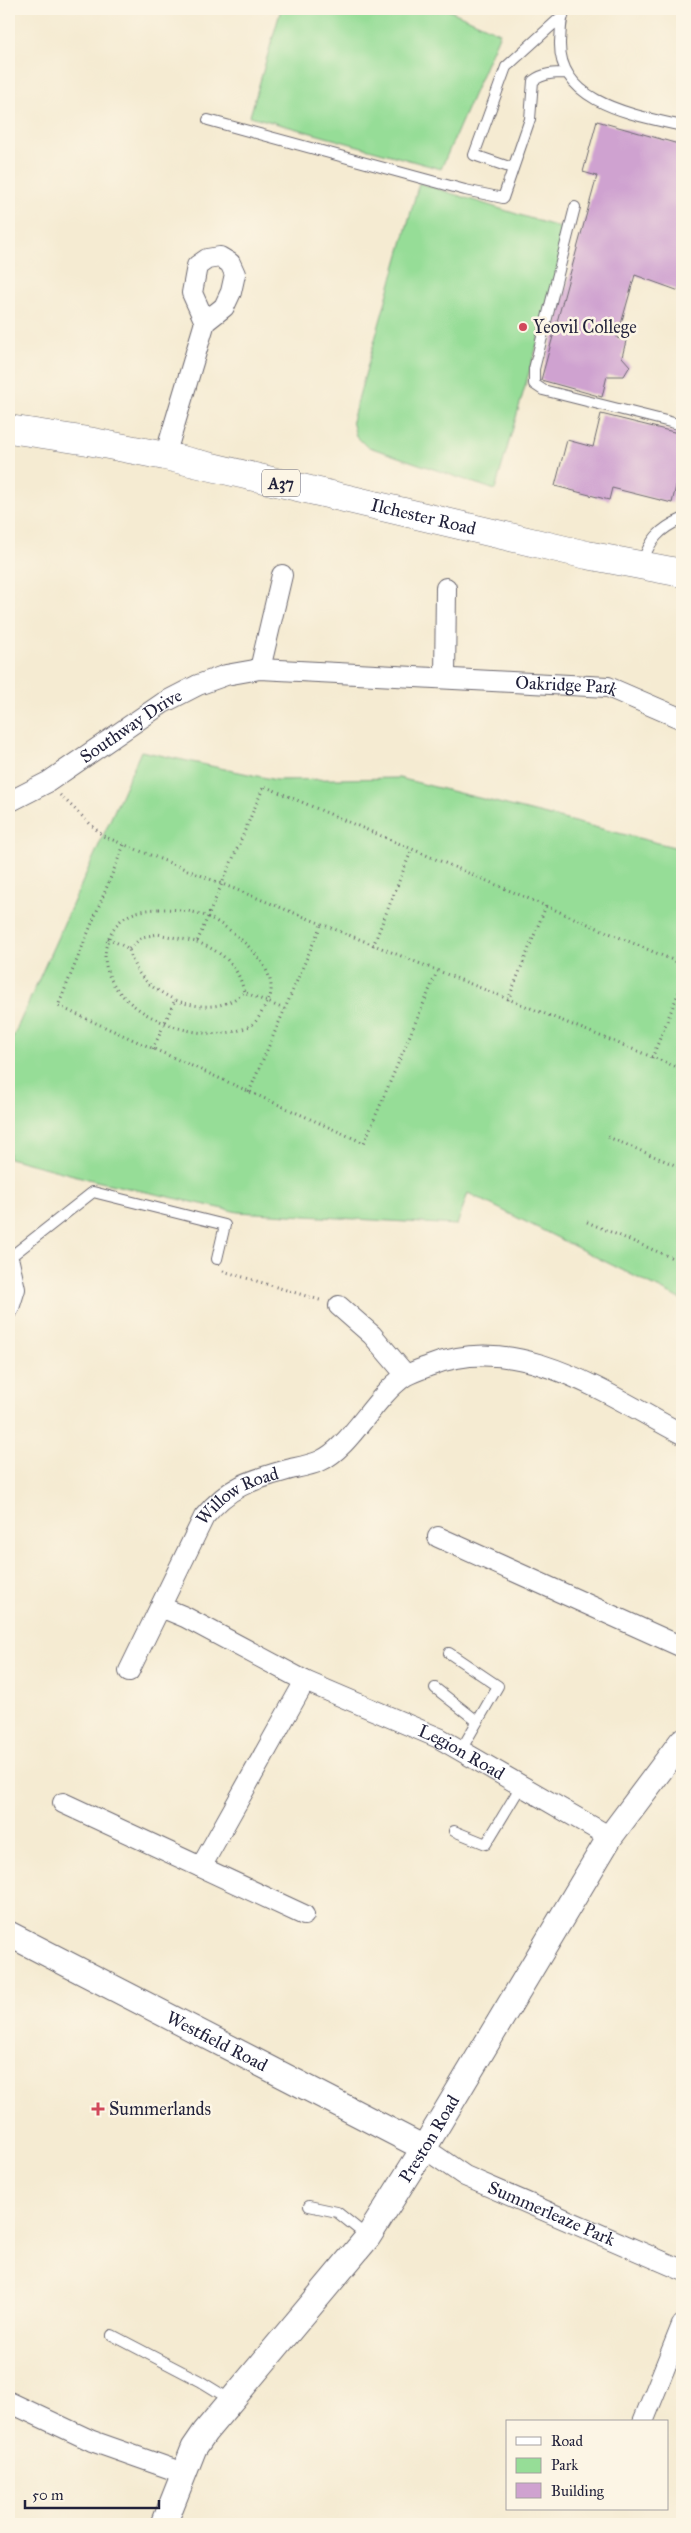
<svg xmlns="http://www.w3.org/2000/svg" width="691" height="2533" font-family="'IM FELL Great Primer',serif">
<rect width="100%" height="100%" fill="#fcf5e5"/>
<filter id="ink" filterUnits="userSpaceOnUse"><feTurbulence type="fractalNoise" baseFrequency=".02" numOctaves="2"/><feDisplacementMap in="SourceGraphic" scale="10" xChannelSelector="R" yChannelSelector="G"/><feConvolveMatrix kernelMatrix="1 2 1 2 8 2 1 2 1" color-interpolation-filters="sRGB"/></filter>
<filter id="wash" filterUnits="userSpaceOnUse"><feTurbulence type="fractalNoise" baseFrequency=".0096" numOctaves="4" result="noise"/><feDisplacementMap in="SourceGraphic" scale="20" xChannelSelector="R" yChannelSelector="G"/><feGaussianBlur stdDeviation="1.12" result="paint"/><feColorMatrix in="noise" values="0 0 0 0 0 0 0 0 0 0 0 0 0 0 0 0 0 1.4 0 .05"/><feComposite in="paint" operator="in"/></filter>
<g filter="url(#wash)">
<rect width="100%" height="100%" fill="#f5ebd2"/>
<path fill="#96dd97" stroke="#5c8069" d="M 281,9 L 446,9 L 500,33 L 441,169 L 250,116 Z
M 419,183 L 570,231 L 495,490 L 366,446 L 356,436 L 352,421 Z
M 141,751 L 276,780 L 399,778 L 682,849 L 682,1300 L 468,1193 L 457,1225 L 238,1212 L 96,1181 L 9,1158 L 9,1046 Z"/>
<g id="blocks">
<path fill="#cfa2d0" d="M 597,121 L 682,145 L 682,292 L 635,275 L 617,338 L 626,341 L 622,357 L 630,366 L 624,376 L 607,376 L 602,397 L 541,380 L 597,176 L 583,172 Z
M 601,414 L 682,434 L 682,461 L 672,503 L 612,488 L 609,500 L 555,486 L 567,440 L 593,447 Z"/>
</g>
</g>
<g filter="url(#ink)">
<use href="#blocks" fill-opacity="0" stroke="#6c6870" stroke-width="1"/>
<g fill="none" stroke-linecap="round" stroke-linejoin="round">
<defs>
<path id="service" d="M 566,9 C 560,19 561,30 560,42 C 558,104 636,115 682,126
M 208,120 L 465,190 L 503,198 L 530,119 L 533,81 C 543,73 555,73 567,73
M 512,168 L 474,155 L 506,67 L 561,17
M 575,207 L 534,369 L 534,384 L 543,390 L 682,425
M 642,563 C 650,540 659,529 682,519
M 9,1258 L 93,1192 L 225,1225 L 217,1259
M 449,1653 L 498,1686 L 461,1750
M 435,1688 L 477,1721
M 454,1831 L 486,1844 L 521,1786
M 309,2206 L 337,2212 L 368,2237
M 112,2335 L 200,2381 L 231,2400"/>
<g id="minor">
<path d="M 165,456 L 205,322 L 224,307 L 231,292 L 235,274 L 230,263 L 220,257 L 207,259 L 197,266 L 192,293 L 205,322"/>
<path d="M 260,669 L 282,575"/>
<path d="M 445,678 L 446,588"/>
<path id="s1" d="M 9,802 L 48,782 L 163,703 L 198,685 L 226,675 L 260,669 L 608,687 L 682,719"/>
<path d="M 9,1262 L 15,1289 L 9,1308"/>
<path d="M 339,1306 L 372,1335 L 406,1375"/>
<path d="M 438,1537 L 682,1647"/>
<path id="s2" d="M 161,1607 L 185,1617 L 305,1681 L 439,1738 L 610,1837"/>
<path id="s3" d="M 129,1671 L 204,1517 C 230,1485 252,1480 291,1469 C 300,1467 311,1465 320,1461 C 351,1447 373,1398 405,1376 C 412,1372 421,1369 429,1366 C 518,1330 606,1394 682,1434"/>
<path d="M 63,1803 L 304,1915"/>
<path d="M 201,1867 L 305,1681"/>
<path id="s4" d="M 424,2148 L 465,2176 L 682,2270"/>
<path d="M 9,2402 L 92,2441 L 183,2473"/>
<path d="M 643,2422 L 682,2325"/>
</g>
<g id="tertiary">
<path id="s5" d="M 9,1934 L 424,2148"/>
<path id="s6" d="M 164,2524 L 194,2448 L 205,2432 L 368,2237 L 424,2148 L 610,1837 L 682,1741"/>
</g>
<g id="trunk">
<path id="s7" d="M 9,429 L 88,441 L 165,456 L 587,555 L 682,573"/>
</g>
</defs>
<use href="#service" stroke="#6c6870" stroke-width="12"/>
<use href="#minor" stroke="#6c6870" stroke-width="22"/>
<use href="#tertiary" stroke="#6c6870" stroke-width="27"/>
<use href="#trunk" stroke="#6c6870" stroke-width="29"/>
<path stroke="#6c6870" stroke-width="3" stroke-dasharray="1 4" stroke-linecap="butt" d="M 60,795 L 103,836 L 682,1069
M 124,845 L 58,1006 L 364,1143 L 437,972
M 159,909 C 177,909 191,910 208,917 C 234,929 288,973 266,1005 C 262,1011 258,1020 253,1024 C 202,1056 79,1002 110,935 C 120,914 138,910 159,909 Z
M 108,938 L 129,949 C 135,977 150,987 175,1000
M 197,942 C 222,952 238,964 244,992
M 373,946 L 412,849
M 129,949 L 142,937 L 158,934 L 197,942 L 264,786 L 682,964
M 508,1000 L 546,906
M 153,1049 L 175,1000 C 199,1009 225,1010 244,992 L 284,1009
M 652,1058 L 682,984
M 249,1092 L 321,925
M 608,1137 L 682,1168
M 587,1222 L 682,1262
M 223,1271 L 323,1301"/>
<use href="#service" stroke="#fff" stroke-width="10"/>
<use href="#minor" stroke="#fff" stroke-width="20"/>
<use href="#tertiary" stroke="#fff" stroke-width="25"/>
<use href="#trunk" stroke="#fff" stroke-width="28"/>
</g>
</g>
<g fill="#d1495b" stroke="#fcf5e5" stroke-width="2">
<circle cx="523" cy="327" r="5"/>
<path d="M95.5 2101.5h5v5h5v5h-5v5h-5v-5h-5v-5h5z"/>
</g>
<g text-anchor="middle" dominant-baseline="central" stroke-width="5" stroke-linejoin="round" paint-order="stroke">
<rect fill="#fcf5e5" stroke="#63616e" stroke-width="1" x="262" y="469.5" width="38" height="27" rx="4"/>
<g font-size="16" font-weight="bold" fill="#22223b">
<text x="281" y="483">A37</text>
</g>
<g font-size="18" fill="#22223b" stroke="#fcf5e5" text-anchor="start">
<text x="533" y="327">Yeovil College</text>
<text x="109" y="2109">Summerlands</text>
</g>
<g font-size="18" fill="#22223b" stroke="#fcf5e5">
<text stroke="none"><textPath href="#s7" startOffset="424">Ilchester Road</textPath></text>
<text stroke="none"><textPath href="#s1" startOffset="594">Oakridge Park</textPath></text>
<text stroke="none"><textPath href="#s1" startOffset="144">Southway Drive</textPath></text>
<text stroke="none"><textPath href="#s3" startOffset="212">Willow Road</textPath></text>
<text stroke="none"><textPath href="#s2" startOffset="334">Legion Road</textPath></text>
<text stroke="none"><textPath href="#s5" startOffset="234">Westfield Road</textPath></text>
<text stroke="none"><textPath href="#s6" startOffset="471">Preston Road</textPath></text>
<text stroke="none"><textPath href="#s4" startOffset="144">Summerleaze Park</textPath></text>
</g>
</g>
<rect width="691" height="2533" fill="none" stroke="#fcf5e5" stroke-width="30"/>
<rect x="506" y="2420" width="162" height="90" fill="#fcf5e5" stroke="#a5a1a1"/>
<rect x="516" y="2437" width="25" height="8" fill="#ffffff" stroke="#a5a1a1"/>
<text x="551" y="2446" font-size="15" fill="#22223b">Road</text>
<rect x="516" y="2458" width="25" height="15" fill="#96dd97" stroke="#a5a1a1"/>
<text x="551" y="2470" font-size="15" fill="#22223b">Park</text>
<rect x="516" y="2483" width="25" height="15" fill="#cfa2d0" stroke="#a5a1a1"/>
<text x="551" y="2496" font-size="15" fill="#22223b">Building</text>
<path d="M25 2500v8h134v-8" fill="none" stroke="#22223b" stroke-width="2.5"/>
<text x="32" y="2500" font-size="15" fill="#22223b" stroke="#fcf5e5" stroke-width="4" paint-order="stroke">50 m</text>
</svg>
